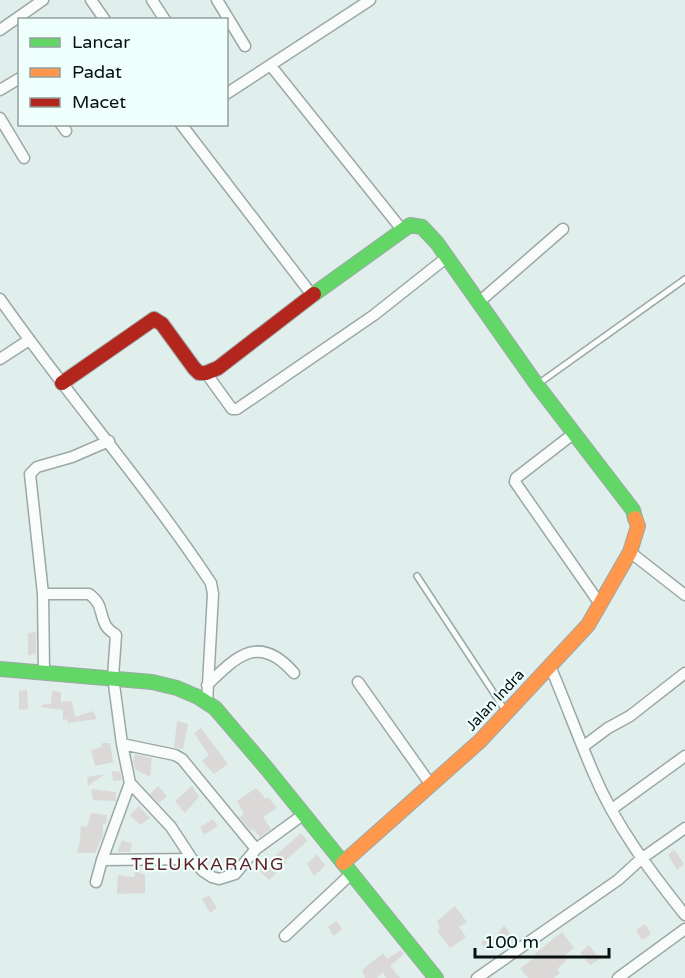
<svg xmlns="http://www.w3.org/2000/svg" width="685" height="978" font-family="'Varela Round',sans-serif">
<rect width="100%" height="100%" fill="#e0eeec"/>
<path fill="#dad9d8" d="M 36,632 L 36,653 L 28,656 L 28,633 Z
M 27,690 L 28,709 L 19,710 L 19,691 Z
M 52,691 L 61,692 L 61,702 L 72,701 L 75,717 L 93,711 L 97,719 L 68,723 L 67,719 L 63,720 L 63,710 L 41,707 L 42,705 L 51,704 Z
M 177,721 L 188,724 L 183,749 L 174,747 Z
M 201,728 L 228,764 L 214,774 L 202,761 L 209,755 L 194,733 Z
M 102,743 L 110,743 L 113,762 L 95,766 L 91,750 L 102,747 Z
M 135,754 L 152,758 L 150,777 L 135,769 L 133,762 Z
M 112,771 L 120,772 L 122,780 L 113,781 Z
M 105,774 L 88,786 L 87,777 Z
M 158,786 L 167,796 L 159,803 L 150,794 Z
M 192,786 L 199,797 L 185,813 L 175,801 Z
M 256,788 L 266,799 L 268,797 L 277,808 L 263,817 L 271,829 L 260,837 L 253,829 L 251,831 L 239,817 L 244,814 L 237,801 Z
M 91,789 L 116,792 L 116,801 L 93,800 Z
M 139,806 L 150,818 L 140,825 L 130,815 Z
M 91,813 L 107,815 L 106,824 L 103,824 L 103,835 L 95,853 L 77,853 L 80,840 L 81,826 L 87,827 Z
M 213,819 L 218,826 L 204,835 L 200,827 Z
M 301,833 L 307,841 L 285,861 L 286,863 L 269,880 L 259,870 Z
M 122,840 L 132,844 L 130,852 L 117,852 Z
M 674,849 L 684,864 L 677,870 L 668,855 Z
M 317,854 L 325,866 L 314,876 L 307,864 Z
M 135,871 L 145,875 L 145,893 L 117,894 L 118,875 L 134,877 Z
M 209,895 L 217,908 L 210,913 L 202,899 Z
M 455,906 L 467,922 L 459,927 L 466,937 L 450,948 L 437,931 L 440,928 L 437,921 Z
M 337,921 L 342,929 L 333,936 L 328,926 Z
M 645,924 L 651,934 L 642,940 L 636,930 Z
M 504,925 L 516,942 L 507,948 L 502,940 L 486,950 L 481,942 L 493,935 L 495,938 Z
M 562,932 L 574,948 L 564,956 L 567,960 L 557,969 L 560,973 L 554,978 L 528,978 L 520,968 L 533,959 L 531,957 Z
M 589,945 L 600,959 L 590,965 L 580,953 Z
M 401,950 L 404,954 L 390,966 L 400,978 L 386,978 L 383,972 L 377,978 L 365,978 L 362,970 L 383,953 L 387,959 Z"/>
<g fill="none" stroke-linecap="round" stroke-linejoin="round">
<defs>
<path id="lane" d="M 538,384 L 685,279
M 417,576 L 505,710"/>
<path id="street" d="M 91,0 L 105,20
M 152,0 L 165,20
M 217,0 L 245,46
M 0,30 L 43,0
M 271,66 L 403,231
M 0,90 L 20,78
M 226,94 L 370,0
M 0,118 L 24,158
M 61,124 L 66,131
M 181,124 L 312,295
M 0,299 C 68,396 146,485 211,583 L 213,594 L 207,703
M 479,302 L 563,229
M 0,359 L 29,340
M 206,373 L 232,409 L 237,409 L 374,315 L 446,258
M 573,434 L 516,478 L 515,482 L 600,604
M 109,441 L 72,457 L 37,467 L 30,474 L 43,594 L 89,594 C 103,604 99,612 105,624 C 107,629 112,632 116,635 L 113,677 L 122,744 L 130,783 L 171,827 L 192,859 L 203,871 L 212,877 L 219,879 L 235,874 L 256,849 L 304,814
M 630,552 L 685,595
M 43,594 L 44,672
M 550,666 C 565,701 578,737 593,772 C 615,825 650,871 685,915
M 358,682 L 431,785
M 207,685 C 237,656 259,633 294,673
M 122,744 L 175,755 L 182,759 L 256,849
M 584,746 L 608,728 L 630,716 L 685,673
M 130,783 L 102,860 L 192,859
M 612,809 L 685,756
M 96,882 L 102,860
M 285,936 L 352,873
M 477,978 L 618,880 L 641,859 L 685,828
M 618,978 L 685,929"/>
<path id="fast" d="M 314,294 L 410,225 L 422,227 L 437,243 L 537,385 L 633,510 L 635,518
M 0,669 L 152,682 L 177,688 L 198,697 L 215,708 L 268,770 L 436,978"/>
<path id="slow" d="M 343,863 L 480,741 L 588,625 L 630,552 L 638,526 L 635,518"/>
<path id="jam" d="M 62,383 L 154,319 L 162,324 L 194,368 L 199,373 L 206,373 L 218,368 L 314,294"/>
</defs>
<use href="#lane" stroke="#9ca8a6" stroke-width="8"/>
<use href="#street" stroke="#9ca8a6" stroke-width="13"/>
<use href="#fast" stroke="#9ca8a6" stroke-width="16"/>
<use href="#slow" stroke="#9ca8a6" stroke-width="16"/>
<use href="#jam" stroke="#9ca8a6" stroke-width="16"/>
<use href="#lane" stroke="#fafcfc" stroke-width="5"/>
<use href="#street" stroke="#fafcfc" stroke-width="10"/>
<use href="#fast" stroke="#63d668" stroke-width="14"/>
<use href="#slow" stroke="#ff974d" stroke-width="14"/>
<use href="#jam" stroke="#b3261e" stroke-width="14"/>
</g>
<g text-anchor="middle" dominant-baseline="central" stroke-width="4.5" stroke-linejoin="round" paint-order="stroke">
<g font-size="15" fill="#08110f" stroke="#effffc">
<text transform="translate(495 700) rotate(-47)">Jalan Indra</text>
</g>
<g font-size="18" letter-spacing="1.5" fill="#652027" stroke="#effffc">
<text x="208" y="864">TELUKKARANG</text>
</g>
</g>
<rect x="18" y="18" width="210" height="108" fill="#effffc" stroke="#93a09d" stroke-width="1.5"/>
<rect x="30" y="38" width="30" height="9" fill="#63d668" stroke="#93a09d" stroke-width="1.5"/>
<text x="72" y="48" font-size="18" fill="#08110f">Lancar</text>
<rect x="30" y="68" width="30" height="9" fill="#ff974d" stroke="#93a09d" stroke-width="1.5"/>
<text x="72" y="78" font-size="18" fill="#08110f">Padat</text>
<rect x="30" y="98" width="30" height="9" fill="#b3261e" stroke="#93a09d" stroke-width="1.5"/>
<text x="72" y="108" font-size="18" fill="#08110f">Macet</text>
<path d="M475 948v9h134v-9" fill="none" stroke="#08110f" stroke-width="3"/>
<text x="484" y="948" font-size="18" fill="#08110f" stroke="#effffc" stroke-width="4.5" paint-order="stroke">100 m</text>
</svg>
